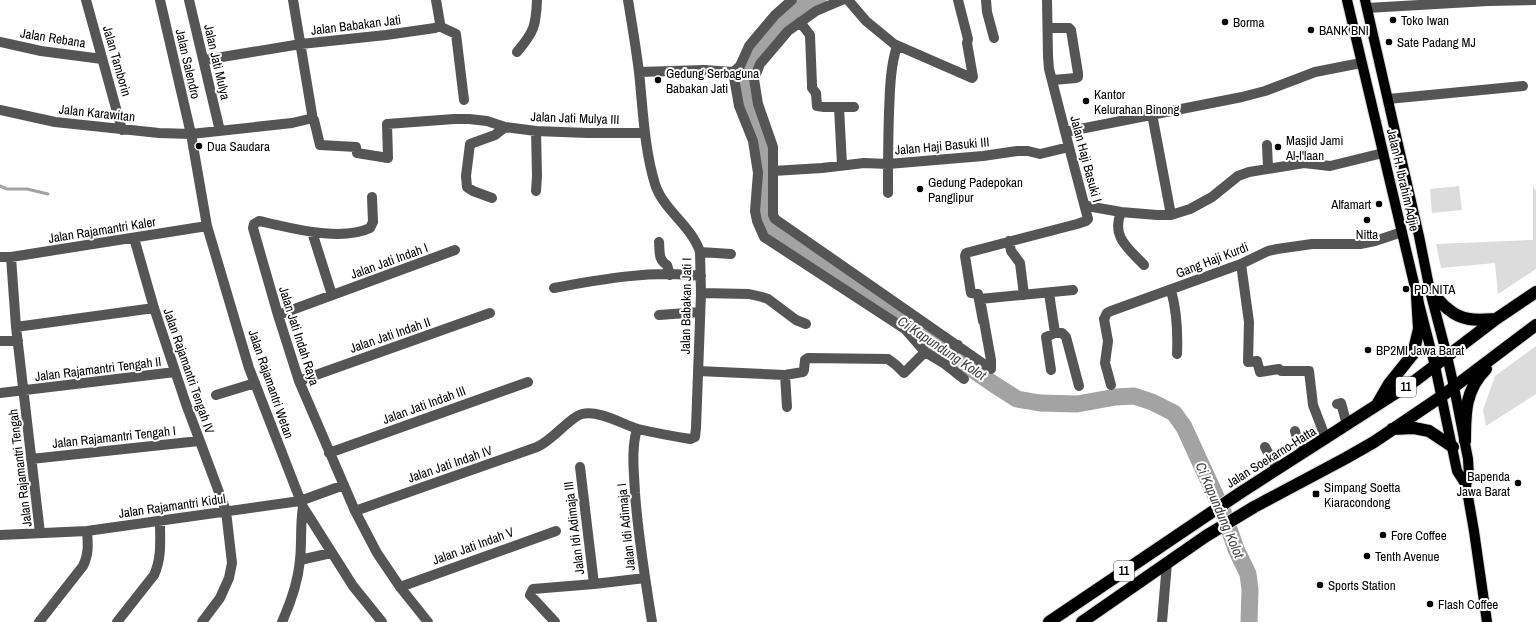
<svg xmlns="http://www.w3.org/2000/svg" width="1536" height="622" font-family="'Archivo Narrow',sans-serif">
<rect width="100%" height="100%" fill="#fff"/>
<path fill="#dcdcdc" d="M 1459,186 L 1462,210 L 1432,213 L 1430,189 Z
M 1533,186 L 1536,191 L 1536,269 L 1498,294 L 1495,263 L 1441,268 L 1436,244 L 1533,240 Z
M 1536,346 L 1536,394 L 1486,426 L 1483,410 L 1495,376 Z"/>
<g fill="none" stroke-linecap="round" stroke-linejoin="round">
<path stroke="#a3a3a3" stroke-width="3" d="M 0,186 L 7,189 L 27,189 L 48,194"/>
<path stroke="#a3a3a3" stroke-width="17" d="M 818,0 C 790,9 772,33 756,55 C 751,61 745,68 743,76 C 741,80 742,89 743,94 C 746,115 760,133 764,154 C 768,178 755,208 769,228 C 775,237 788,244 797,250 L 995,385 L 1017,399 L 1040,403 L 1077,404 L 1116,397 L 1134,396 L 1152,402 L 1174,413 L 1184,427 L 1223,512 L 1236,549 L 1248,574 L 1250,590 L 1249,622"/>
<defs>
<path id="major" d="M 1347,0 L 1417,296 L 1435,366 L 1457,471 L 1466,485 L 1474,531 L 1487,622
M 1365,0 L 1419,236 L 1430,291 L 1447,356 L 1454,387 L 1468,459 L 1469,476 L 1466,485"/>
<path id="highway" d="M 1430,291 C 1437,297 1441,304 1448,309 C 1463,322 1478,320 1496,319
M 1378,403 L 1389,384 L 1413,354 L 1419,329 L 1417,296
M 1392,429 L 1414,428 L 1429,431 L 1453,447
M 1465,441 C 1465,413 1465,390 1486,369
M 1049,622 L 1240,493 L 1416,380 L 1496,319 L 1536,292
M 1082,622 L 1206,536 L 1254,507 L 1346,458 L 1374,442 L 1442,396 L 1536,325"/>
</defs>
<use href="#major" stroke="#dbdbdb" stroke-width="12"/>
<use href="#highway" stroke="#dbdbdb" stroke-width="14"/>
<path stroke="#555" stroke-width="10" d="M 86,0 L 122,130
M 160,0 L 191,134 L 207,226 L 249,368 L 303,507 L 353,586 L 382,622
M 189,0 L 220,131
M 436,0 L 440,23 L 439,26
M 842,0 L 816,11 L 788,31 L 760,64 L 754,79 L 758,104 L 773,147 L 773,215 L 775,219 L 991,369
M 848,0 L 866,21 L 894,44 L 972,78 L 973,77 L 967,43 L 968,39 L 958,0
M 986,0 L 987,12 L 994,38
M 1367,8 L 1488,1 L 1536,0
M 800,22 L 810,35 L 812,85 L 812,88 L 816,93 L 817,106 L 824,107 L 839,107 L 842,165
M 439,26 L 456,34 L 464,100
M 1048,28 L 1069,28 L 1071,30 L 1078,73 L 1078,77 L 1076,78 L 1053,80
M 0,42 L 41,51 L 102,59
M 517,52 C 534,32 536,26 537,0
M 204,60 L 301,44 L 386,35 L 435,28 L 439,26
M 639,72 L 704,70 L 733,72
M 733,72 L 739,106 L 753,141 L 758,173 L 755,211 L 757,221 L 764,237 L 905,329 L 925,352 L 945,364 L 964,379
M 733,72 L 740,66 L 749,46 L 775,15 L 792,0
M 1388,99 L 1523,86
M 839,107 L 854,107
M 0,110 L 55,122 L 159,133 L 191,134 L 292,123 L 309,119 L 312,117 L 312,114 L 293,0
M 1152,114 L 1171,215
M 312,117 L 314,120 L 320,145 L 356,147 L 357,153 L 388,158 L 387,124 L 454,119 L 469,119 L 487,121 L 505,127 L 536,131 L 588,133 L 645,133
M 536,131 L 537,176 L 536,191
M 1065,132 L 1242,97 L 1265,91 L 1315,72 L 1361,63
M 1267,145 L 1268,168
M 773,171 L 822,168 L 864,163 L 888,164 L 983,156 L 1017,151 L 1028,151 L 1040,154 L 1069,147
M 888,193 C 888,167 888,140 889,113 C 890,90 890,68 897,46
M 372,197 L 373,222 L 370,228 C 345,240 303,231 277,225 C 271,224 265,222 259,221 L 254,224 L 253,228 L 278,315 L 299,381 L 355,511 L 377,553 L 400,587 L 428,622
M 492,198 L 473,191 L 467,187 L 466,176 L 470,144 L 495,135 L 505,127
M 1084,203 L 1087,206 L 1121,212 L 1157,215 L 1171,215 L 1190,209 L 1212,197 L 1238,176 L 1249,172 L 1304,163 L 1330,166 L 1383,153
M 1121,212 C 1111,237 1128,248 1144,265
M 312,232 L 332,295
M 134,238 L 154,308 L 186,404 L 226,511 L 232,563 L 229,578 L 220,598 L 202,622
M 1009,241 L 1011,251 L 1020,263 L 1024,295
M 659,242 C 660,252 658,260 667,265 L 670,275
M 700,252 L 731,254
M 0,257 L 11,257 L 207,226
M 11,257 L 16,327 L 40,533
M 1241,264 L 1249,322 L 1248,362 L 1257,361 L 1260,372 L 1279,369 L 1281,371 L 1309,371 L 1313,405 L 1326,439
M 554,288 C 602,279 652,270 701,276
M 1171,290 C 1177,312 1178,332 1177,354
M 701,293 L 749,294 L 762,297 L 768,299 L 796,320 L 806,324
M 1049,293 L 1055,333 L 1046,337 L 1051,370
M 278,315 L 455,250
M 659,315 L 700,312
M 983,321 L 978,294 L 971,293 L 965,256 L 966,253 L 1077,224 L 1086,221 L 1088,219 L 1069,147 L 1049,69 L 1048,56 L 1047,0
M 16,327 L 154,308
M 1055,333 L 1062,333 L 1066,337 L 1079,386
M 0,341 L 18,341
M 945,364 L 958,345
M 991,369 L 991,360 L 980,299 L 1073,290
M 698,371 L 785,375 L 787,407
M 785,375 L 803,372 L 804,370 L 805,360 L 808,358 L 888,359 L 896,365 L 904,373 L 925,352
M 299,381 L 490,313
M 1111,385 L 1105,363 L 1108,341 L 1104,319 L 1107,313 L 1111,311 L 1241,264 L 1268,251 L 1277,249 L 1312,244 L 1360,244 L 1375,241 L 1402,232
M 0,393 L 175,372
M 216,395 L 255,383
M 1337,404 L 1341,403 L 1347,425
M 637,429 C 631,450 634,471 635,493 C 638,536 645,579 652,622
M 1295,431 L 1298,442 L 1305,452
M 1265,447 L 1277,469
M 329,453 L 528,382
M 31,459 L 199,441
M 580,467 L 594,584
M 355,511 L 537,447 C 552,441 570,417 582,414 C 599,410 622,424 638,429 C 655,433 672,436 690,439 L 695,437 L 696,428 L 701,293 L 700,252 C 692,226 663,210 655,184 C 644,148 643,109 639,72 C 636,48 632,24 628,0
M 0,535 L 87,531 L 300,501 L 344,485
M 300,560 L 331,553
M 400,587 L 556,531
M 39,622 L 83,566 C 89,554 88,544 87,531
M 117,622 L 154,575 C 162,558 160,540 160,521
M 282,622 C 291,602 298,582 300,560 C 302,542 300,525 303,507
M 555,622 L 530,595 L 533,589 L 594,584 L 645,578
M 1162,622 L 1167,563"/>
<use href="#major" stroke="#000" stroke-width="10"/>
<use href="#highway" stroke="#000" stroke-width="12"/>
</g>
<g fill="#000" stroke="#fff" stroke-width="1.5">
<circle cx="1393" cy="20" r="4"/>
<circle cx="1225" cy="22" r="4"/>
<circle cx="1311" cy="30" r="4"/>
<circle cx="1389" cy="42" r="4"/>
<circle cx="658" cy="80" r="4"/>
<circle cx="1086" cy="101" r="4"/>
<circle cx="199" cy="146" r="4"/>
<circle cx="1278" cy="147" r="4"/>
<circle cx="920" cy="189" r="4"/>
<circle cx="1379" cy="204" r="4"/>
<circle cx="1367" cy="220" r="4"/>
<circle cx="1406" cy="289" r="4"/>
<circle cx="1368" cy="350" r="4"/>
<circle cx="1518" cy="483" r="4"/>
<rect x="1312" y="490" width="8" height="8" rx="2"/>
<circle cx="1383" cy="535" r="4"/>
<circle cx="1367" cy="556" r="4"/>
<circle cx="1320" cy="585" r="4"/>
<circle cx="1430" cy="604" r="4"/>
</g>
<g text-anchor="middle" dominant-baseline="central" stroke-width="4" stroke-linejoin="round" paint-order="stroke">
<g fill="#fff" stroke="#4c4c4c" stroke-width="1">
<rect x="1396" y="377" width="20" height="20" rx="3"/>
<rect x="1114" y="561" width="20" height="20" rx="3"/>
</g>
<g font-size="12" font-weight="bold" fill="#000">
<text x="1406" y="387">11</text>
<text x="1124" y="571">11</text>
</g>
<g font-size="13" fill="#000" stroke="#fff" text-anchor="start">
<text x="1401" y="20">Toko Iwan</text>
<text x="1233" y="22">Borma</text>
<text x="1319" y="30">BANK BNI</text>
<text x="1397" y="42">Sate Padang MJ</text>
<text x="666" y="73">Gedung Serbaguna<tspan x="666" dy="15">Babakan Jati</tspan></text>
<text x="1094" y="94">Kantor<tspan x="1094" dy="15">Kelurahan Binong</tspan></text>
<text x="1286" y="140">Masjid Jami<tspan x="1286" dy="15">Al-I'laan</tspan></text>
<text x="207" y="146">Dua Saudara</text>
<text x="928" y="182">Gedung Padepokan<tspan x="928" dy="15">Panglipur</tspan></text>
<text x="1371" y="204" text-anchor="end">Alfamart</text>
<text x="1367" y="234" text-anchor="middle">Nitta</text>
<text x="1414" y="289">PD.NITA</text>
<text x="1376" y="350">BP2MI Jawa Barat</text>
<text x="1510" y="476" text-anchor="end">Bapenda<tspan x="1510" dy="15">Jawa Barat</tspan></text>
<text x="1324" y="487">Simpang Soetta<tspan x="1324" dy="15">Kiaracondong</tspan></text>
<text x="1391" y="535">Fore Coffee</text>
<text x="1375" y="556">Tenth Avenue</text>
<text x="1328" y="585">Sports Station</text>
<text x="1438" y="604">Flash Coffee</text>
</g>
<g font-size="13" fill="#000" stroke="#fff">
<text transform="translate(356 25) rotate(-7)">Jalan Babakan Jati</text>
<text transform="translate(53 38) rotate(9)">Jalan Rebana</text>
<text transform="translate(117 61) rotate(74)">Jalan Tamborin</text>
<text transform="translate(217 62) rotate(77)">Jalan Jati Mulya</text>
<text transform="translate(188 64) rotate(77)">Jalan Salendro</text>
<text transform="translate(97 113) rotate(6)">Jalan Karawitan</text>
<text transform="translate(575 118) rotate(2)">Jalan Jati Mulya III</text>
<text transform="translate(942 146) rotate(-5)">Jalan Haji Basuki III</text>
<text transform="translate(1086 159) rotate(75)">Jalan Haji Basuki I</text>
<text transform="translate(1403 180) rotate(77)">Jalan H. Ibrahim Adjie</text>
<text transform="translate(102 230) rotate(-9)">Jalan Rajamantri Kaler</text>
<text transform="translate(1212 260) rotate(-21)">Gang Haji Kurdi</text>
<text transform="translate(389 261) rotate(-20)">Jalan Jati Indah I</text>
<text transform="translate(686 306) rotate(-89)">Jalan Babakan Jati I</text>
<text transform="translate(390 335) rotate(-19)">Jalan Jati Indah II</text>
<text transform="translate(299 336) rotate(72)">Jalan Jati Indah Raya</text>
<text transform="translate(98 369) rotate(-7)">Jalan Rajamantri Tengah II</text>
<text transform="translate(189 371) rotate(71)">Jalan Rajamantri Tengah IV</text>
<text transform="translate(271 384) rotate(71)">Jalan Rajamantri Wetan</text>
<text transform="translate(424 405) rotate(-20)">Jalan Jati Indah III</text>
<text transform="translate(114 437) rotate(-6)">Jalan Rajamantri Tengah I</text>
<text transform="translate(1271 457) rotate(-32)">Jalan Soekarno-Hatta</text>
<text transform="translate(450 464) rotate(-19)">Jalan Jati Indah IV</text>
<text transform="translate(20 468) rotate(-97)">Jalan Rajamantri Tengah</text>
<text transform="translate(172 506) rotate(-8)">Jalan Rajamantri Kidul</text>
<text transform="translate(626 527) rotate(-96)">Jalan Idi Adimaja I</text>
<text transform="translate(574 528) rotate(-97)">Jalan Idi Adimaja III</text>
<text transform="translate(473 546) rotate(-20)">Jalan Jati Indah V</text>
</g>
<g font-size="14" font-style="italic" fill="#444" stroke="#fff">
<text transform="translate(942 348) rotate(34)">Ci Kapundung Kolot</text>
<text transform="translate(1220 510) rotate(67)">Ci Kapundung Kolot</text>
</g>
</g>
</svg>
